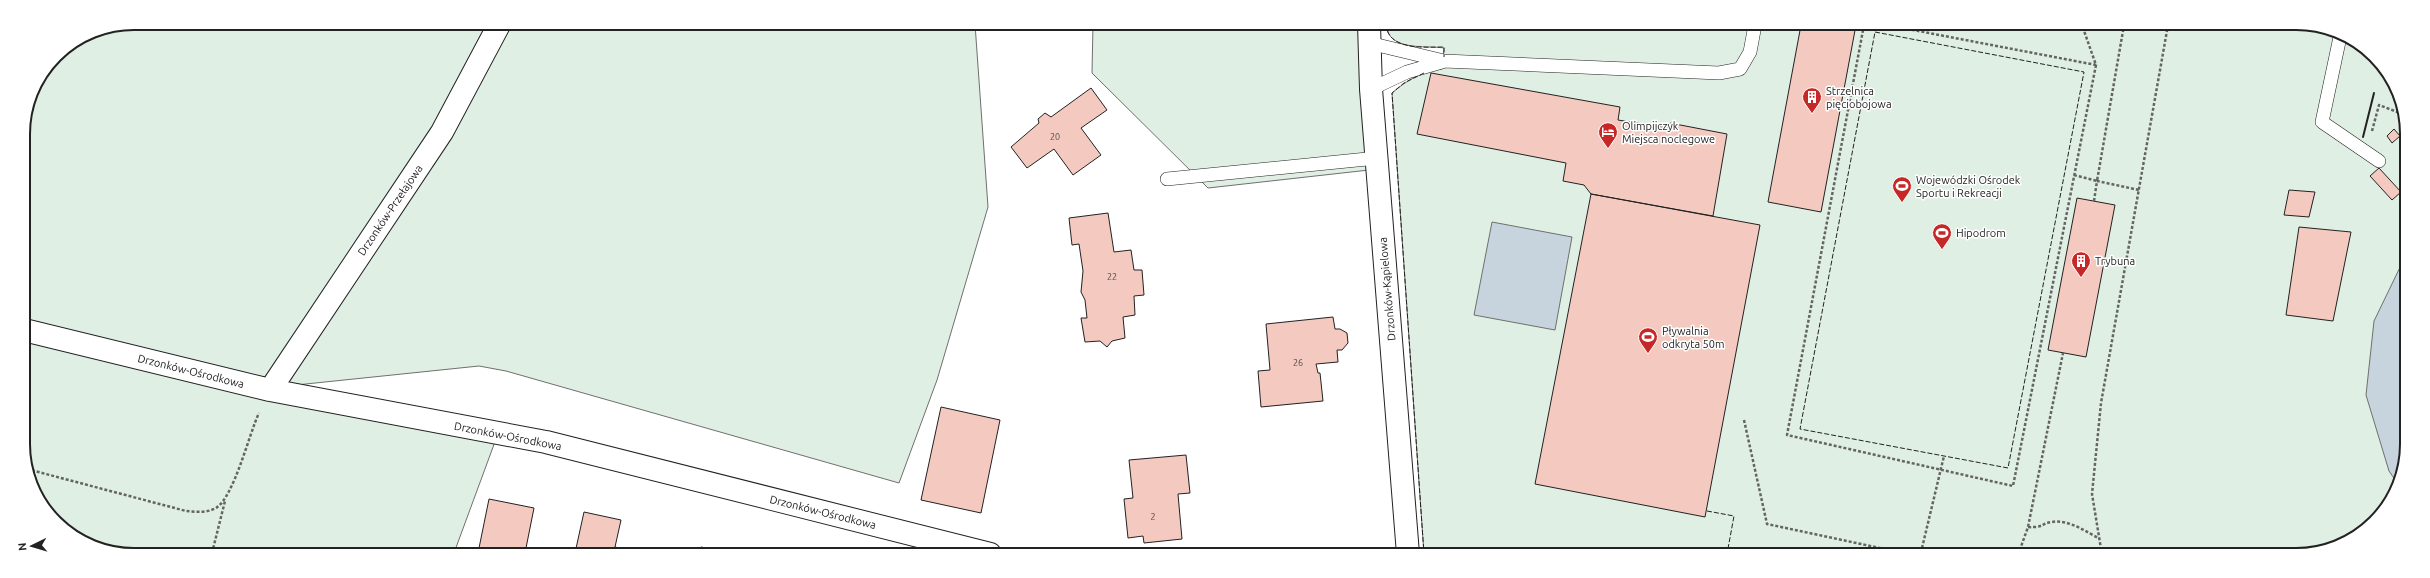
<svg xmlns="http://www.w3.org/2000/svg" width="2430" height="578" font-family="Ubuntu,sans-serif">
<rect width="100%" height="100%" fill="#fff"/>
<path fill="#e0efe3" stroke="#6f6f6f" d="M 134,23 L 975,24 L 988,207 L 937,380 L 899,483 L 506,371 L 479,366 L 248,390 L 496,439 L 454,553 L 112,553 L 56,523 L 25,466 L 23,127 L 32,91 L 56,55 L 91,31 Z
M 1093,24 L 1370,24 L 1378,169 L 1208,188 L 1092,73 Z
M 1386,24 L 2318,25 L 2374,55 L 2405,112 L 2405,466 L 2392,499 L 2369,528 L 2339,547 L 2303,555 L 1424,554 L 1392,93 C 1406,81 1423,70 1442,69 L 1444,48 C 1425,45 1388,52 1386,24 Z"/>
<path fill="#c7d3dd" stroke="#6f6f6f" d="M 1492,222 L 1572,237 L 1555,330 L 1474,315 Z
M 2405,257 L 2405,466 L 2398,484 L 2389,471 L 2366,395 L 2374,321 Z"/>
<path fill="#f3c9c0" stroke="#222" d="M 1801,25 L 1856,25 L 1821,212 L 1768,202 Z
M 1431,73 L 1620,107 L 1618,120 L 1668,128 L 1670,123 L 1727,134 L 1713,216 L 1591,194 L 1584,185 L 1563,181 L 1566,163 L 1417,134 Z
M 1091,88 L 1107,110 L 1081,128 L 1101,155 L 1073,175 L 1054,149 L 1027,168 L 1011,147 L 1039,123 L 1038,119 L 1045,113 L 1051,117 Z
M 2394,129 L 2400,136 L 2392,143 L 2387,136 Z
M 2379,168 L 2401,192 L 2392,200 L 2370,176 Z
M 2289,190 L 2315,192 L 2309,217 L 2284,215 Z
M 1591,194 L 1760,225 L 1705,517 L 1535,484 Z
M 2077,198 L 2115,205 L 2086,357 L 2048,350 Z
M 1108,213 L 1114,252 L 1131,250 L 1134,270 L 1142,270 L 1144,295 L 1134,296 L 1135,315 L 1123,317 L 1125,338 L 1112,341 L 1107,347 L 1100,341 L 1085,342 L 1081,318 L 1087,318 L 1085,300 L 1081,292 L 1083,271 L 1079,244 L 1072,245 L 1069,218 Z
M 2299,227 L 2351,232 L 2333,321 L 2286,315 Z
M 1333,317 L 1335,329 L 1340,329 L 1347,333 L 1348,343 L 1342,350 L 1337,350 L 1338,362 L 1316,364 L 1318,373 L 1320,373 L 1323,401 L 1261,407 L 1258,371 L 1270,370 L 1266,324 Z
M 941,407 L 1000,420 L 981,513 L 921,500 Z
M 1186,455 L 1190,493 L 1178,494 L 1182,539 L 1144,543 L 1143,536 L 1128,538 L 1124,499 L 1133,498 L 1129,460 Z
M 489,499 L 534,508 L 525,553 L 478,553 Z
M 584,512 L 621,520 L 615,547 L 628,550 L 627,553 L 575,553 Z
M 701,547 L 730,553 L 700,553 Z"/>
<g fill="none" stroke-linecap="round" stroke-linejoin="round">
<defs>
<path id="lane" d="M 2340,37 L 2322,122 L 2379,161
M 1369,43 L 1444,61 L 1719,73 L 1740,69 L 1750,52 L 1755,25
M 1371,89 L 1407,72 L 1442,62
M 1167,179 L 1377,158"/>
<path id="street" d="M 1369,24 L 1371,89 L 1408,554
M 24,330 L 270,390 L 546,442 L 990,554
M 270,390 L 442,132 L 500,23"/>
</defs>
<use href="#lane" stroke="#222" stroke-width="14"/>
<use href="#street" stroke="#222" stroke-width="24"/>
<path stroke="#646464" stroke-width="2.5" stroke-dasharray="3 2" stroke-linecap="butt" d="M 1864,25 L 1787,435 L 2013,486 L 2096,65 L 2082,25
M 1887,25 L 2096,65
M 2372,131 L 2379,105 L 2405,115
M 2074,175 L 2097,181 L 2124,25
M 2094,201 L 2097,181 L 2139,190
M 1744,420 L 1767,524 L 1908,554
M 27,469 L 186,511 C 196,512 207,513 216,508 C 234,497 249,434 259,413
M 2028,527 C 2044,528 2042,523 2052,522 C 2068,519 2087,532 2100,539
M 1922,548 L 1944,456
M 212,553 L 225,501
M 2018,555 L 2028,527 L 2063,353
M 2102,555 L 2092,494 L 2101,403 L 2168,25"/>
<use href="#lane" stroke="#fff" stroke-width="13"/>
<use href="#street" stroke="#fff" stroke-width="22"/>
<path stroke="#222" stroke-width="1" stroke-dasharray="5 2" stroke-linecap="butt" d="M 1386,24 C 1388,51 1424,47 1444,47 L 1444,57
M 1875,32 L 2084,72 L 2008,468 L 1800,429 Z
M 1424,73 L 1404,83 L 1392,93 L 1424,554
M 1707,511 L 1734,516 L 1727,554"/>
<path stroke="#222" stroke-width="2" d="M 2363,137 L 2374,93"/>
</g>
<defs>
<symbol id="building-pin" viewBox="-11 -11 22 30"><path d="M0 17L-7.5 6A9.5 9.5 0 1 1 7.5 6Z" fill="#c62828" stroke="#fff"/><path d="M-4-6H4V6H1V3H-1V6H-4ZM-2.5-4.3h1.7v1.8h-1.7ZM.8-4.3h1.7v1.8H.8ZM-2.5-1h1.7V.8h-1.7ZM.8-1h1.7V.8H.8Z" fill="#fff"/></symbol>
<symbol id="hotel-pin" viewBox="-11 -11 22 30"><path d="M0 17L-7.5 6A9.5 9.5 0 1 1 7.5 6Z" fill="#c62828" stroke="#fff"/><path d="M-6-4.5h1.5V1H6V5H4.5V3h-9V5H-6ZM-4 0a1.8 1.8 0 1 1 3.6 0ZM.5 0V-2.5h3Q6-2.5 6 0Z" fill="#fff"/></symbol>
<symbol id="stadium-pin" viewBox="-11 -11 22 30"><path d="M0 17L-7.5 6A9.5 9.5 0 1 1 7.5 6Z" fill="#c62828" stroke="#fff"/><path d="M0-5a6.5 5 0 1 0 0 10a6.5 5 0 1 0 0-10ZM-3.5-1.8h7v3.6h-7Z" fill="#fff"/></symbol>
</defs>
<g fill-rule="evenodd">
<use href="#building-pin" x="1801" y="86" width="22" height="30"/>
<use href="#hotel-pin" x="1597" y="121" width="22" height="30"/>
<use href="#stadium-pin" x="1891" y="175" width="22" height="30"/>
<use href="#stadium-pin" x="1931" y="222" width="22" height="30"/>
<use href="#building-pin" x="2070" y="250" width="22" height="30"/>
<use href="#stadium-pin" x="1637" y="326" width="22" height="30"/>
</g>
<g text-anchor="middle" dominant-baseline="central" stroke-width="3" stroke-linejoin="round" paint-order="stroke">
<g font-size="9" fill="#564c4a">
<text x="1055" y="137">20</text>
<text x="1112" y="277">22</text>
<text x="1298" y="363">26</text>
<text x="1153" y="517">2</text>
</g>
<g font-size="11" fill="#222" stroke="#fff" text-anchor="start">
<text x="1826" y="91">Strzelnica<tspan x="1826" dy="13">pięciobojowa</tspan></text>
<text x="1622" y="126">Olimpijczyk<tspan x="1622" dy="13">Miejsca noclegowe</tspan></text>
<text x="1916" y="180">Wojewódzki Ośrodek<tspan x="1916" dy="13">Sportu i Rekreacji</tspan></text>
<text x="1956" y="233">Hipodrom</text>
<text x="2095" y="261">Trybuna</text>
<text x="1662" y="331">Pływalnia<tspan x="1662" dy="13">odkryta 50m</tspan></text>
</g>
<g font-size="11" fill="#222" stroke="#fff">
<text transform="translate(390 210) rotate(-56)">Drzonków-Przełajowa</text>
<text transform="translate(1387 289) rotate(-95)">Drzonków-Kąpielowa</text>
<text transform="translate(191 371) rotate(14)">Drzonków-Ośrodkowa</text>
<text transform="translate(508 436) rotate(11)">Drzonków-Ośrodkowa</text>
<text transform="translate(823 512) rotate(14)">Drzonków-Ośrodkowa</text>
</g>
</g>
<path d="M0 0H2430V578H0ZM134 30H2296A104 104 0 0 1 2400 134V444A104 104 0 0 1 2296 548H134A104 104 0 0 1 30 444V134A104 104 0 0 1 134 30Z" fill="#fff" fill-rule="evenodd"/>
<path fill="none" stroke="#222" stroke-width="2" d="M134 30H2296A104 104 0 0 1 2400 134V444A104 104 0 0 1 2296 548H134A104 104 0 0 1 30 444V134A104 104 0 0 1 134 30Z"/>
<g transform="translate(32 546) rotate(265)" stroke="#ffffff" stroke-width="3" paint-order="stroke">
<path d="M0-3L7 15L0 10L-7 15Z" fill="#222222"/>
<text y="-6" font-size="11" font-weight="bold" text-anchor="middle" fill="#222222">N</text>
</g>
</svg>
